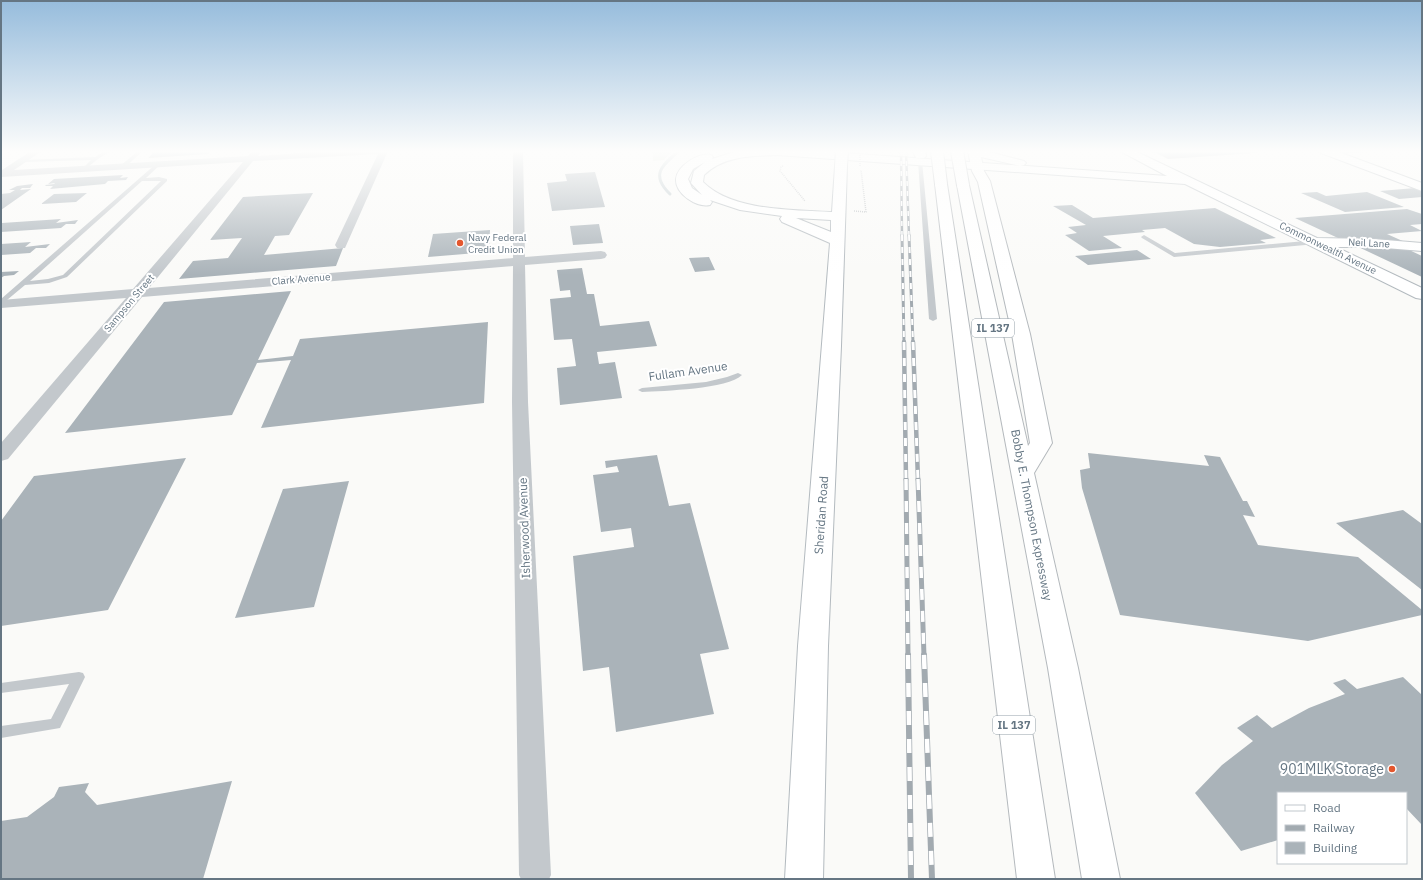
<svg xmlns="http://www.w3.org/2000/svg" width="1423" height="880" font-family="'IBM Plex Sans',sans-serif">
<rect width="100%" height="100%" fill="#fafaf8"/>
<path fill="#dadfd7" d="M 653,151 L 672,151 L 664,160 L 653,161 Z"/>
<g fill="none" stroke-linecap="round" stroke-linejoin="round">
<path stroke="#bbc7cb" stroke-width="3" d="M 670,194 C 650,175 662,165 679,151"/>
</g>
<path fill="#aab3b9" d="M 155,151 L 211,151 L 208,154 L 148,158 Z
M 1152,151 L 1255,151 L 1255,153 L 1168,159 Z
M 1335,151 L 1363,151 L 1363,152 L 1342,154 Z
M 595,172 L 605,207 L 552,211 L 547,183 L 567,181 L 565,174 Z
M 123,175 L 120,178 L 128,177 L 126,180 L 108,181 L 105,184 L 50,189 L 53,186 L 46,186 L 45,185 L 54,184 L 55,183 L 48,184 L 54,179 Z
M 33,184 L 30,188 L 22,188 L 20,190 L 31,189 L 1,210 L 1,194 L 10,193 L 15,190 L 9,190 L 17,186 Z
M 1415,188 L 1422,191 L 1422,197 L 1399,199 L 1380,191 Z
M 1317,192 L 1326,196 L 1367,192 L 1404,207 L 1345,212 L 1301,193 Z
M 87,193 L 76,202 L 41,204 L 54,194 Z
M 313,193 L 289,235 L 275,236 L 264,255 L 343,248 L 336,266 L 179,279 L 193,261 L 228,258 L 242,238 L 210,240 L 243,197 Z
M 1072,205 L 1093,218 L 1215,208 L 1276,238 L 1260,240 L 1266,243 L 1220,247 L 1194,244 L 1165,228 L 1142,230 L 1145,232 L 1103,236 L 1122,248 L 1089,251 L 1065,235 L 1077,233 L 1068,227 L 1086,225 L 1053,206 Z
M 1407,209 L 1422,214 L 1422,224 L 1410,225 L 1422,231 L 1387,234 L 1407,243 L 1338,238 L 1295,218 Z
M 61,219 L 56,223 L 78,220 L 75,224 L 66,224 L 61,228 L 1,232 L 2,223 Z
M 599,224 L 603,243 L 573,245 L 570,226 Z
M 490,230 L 489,252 L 428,257 L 433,234 Z
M 31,242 L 25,247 L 50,244 L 46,248 L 36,248 L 30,253 L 1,255 L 1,244 Z
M 1352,244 L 1405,248 L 1422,256 L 1422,277 Z
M 1137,250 L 1151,259 L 1088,265 L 1075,256 Z
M 709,257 L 715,270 L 695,272 L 689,258 Z
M 582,268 L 587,294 L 594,294 L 600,326 L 649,321 L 657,346 L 597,352 L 599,364 L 615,362 L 622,398 L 560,405 L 557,368 L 576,366 L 572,339 L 554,340 L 550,299 L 571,297 L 570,290 L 560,291 L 557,270 Z
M 19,271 L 14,275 L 4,276 L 1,278 L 1,272 Z
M 291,291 L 258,360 L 293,356 L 300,339 L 488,322 L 484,403 L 261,428 L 291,360 L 257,363 L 232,415 L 65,433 L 164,302 Z
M 1088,453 L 1209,466 L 1204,455 L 1220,457 L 1243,501 L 1247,501 L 1255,517 L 1243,515 L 1258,545 L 1358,557 L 1422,610 L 1422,615 L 1308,641 L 1120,615 L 1082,488 L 1080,470 L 1090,468 Z
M 657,455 L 669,506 L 690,503 L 729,649 L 700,654 L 714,714 L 616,732 L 609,667 L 583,671 L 573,556 L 634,547 L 631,528 L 601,532 L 593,475 L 619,472 L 617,466 L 606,468 L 605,461 Z
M 186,458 L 108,610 L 1,626 L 1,521 L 34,476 Z
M 349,481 L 314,607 L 235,618 L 283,489 Z
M 1403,510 L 1422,524 L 1422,590 L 1336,523 Z
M 1403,677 L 1422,695 L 1422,825 L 1406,808 L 1406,793 L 1278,793 L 1278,840 L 1241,851 L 1195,793 L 1222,765 L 1253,741 L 1237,728 L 1257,715 L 1272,728 L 1309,708 L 1345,694 L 1333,683 L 1345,679 L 1357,689 Z
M 232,781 L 203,879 L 1,879 L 1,821 L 27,817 L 54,797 L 59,787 L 89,783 L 85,792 L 97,805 Z"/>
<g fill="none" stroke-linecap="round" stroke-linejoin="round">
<defs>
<path id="secondary" d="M 737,151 L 816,151 L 1167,176 L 1120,151 L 1135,151 L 1317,238 L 1373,239 L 1422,243 L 1422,251 L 1373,247 L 1336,247 L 1422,288 L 1422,299 L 1416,298 L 1185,184 L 777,155 C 751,156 723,156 704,175 L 703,182 C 731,211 794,210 832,212 L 835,166 L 837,164 L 845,164 L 847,166 L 841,346 L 828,646 L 823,879 L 785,879 L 798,646 L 830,243 L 782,222 L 780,219 L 782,216 L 740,210 L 710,200 L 712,202 L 710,205 C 697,208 675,194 676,179 C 677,166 699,152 711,155 L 713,157 L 712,159 ZM 705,162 L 694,171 L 691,183 L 702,195 L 692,188 L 688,179 L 693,169 ZM 796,218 L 831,220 L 831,232 Z
M 1320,151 L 1336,151 L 1422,183 L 1422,191 L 1321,153 Z"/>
<path id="highway" d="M 913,151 L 925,151 L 926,156 L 924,158 L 916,158 Z
M 968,151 L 986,151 L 1024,161 L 1026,163 L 1024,165 L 1020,166 L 981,157 L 984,171 L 990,181 L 1030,334 L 1052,443 L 1034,473 L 1078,668 L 1120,879 L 1082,879 L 1048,668 L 957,185 L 959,182 L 967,182 L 969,185 L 1028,446 L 1030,443 L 1012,334 L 978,182 L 972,171 Z
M 941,180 L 945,181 L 947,184 L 1055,879 L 1017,879 L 935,184 L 937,181 Z"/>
</defs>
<use href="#secondary" stroke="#b3babf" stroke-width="2"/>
<use href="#highway" stroke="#b4b9bd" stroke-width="2"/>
<path stroke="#bbbfc2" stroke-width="1.5" stroke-dasharray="1 1" stroke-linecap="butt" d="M 783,166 L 781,167 L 780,171 L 805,201
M 854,211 L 866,212 L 861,170"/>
<path fill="#c3c8cc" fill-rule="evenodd" d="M 105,151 L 111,151 L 98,159 L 84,170 L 82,169 L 91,160 L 23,162 L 21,161 L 23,160 L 95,157 Z
M 138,151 L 143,151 L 124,168 L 120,168 L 120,166 Z
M 920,160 L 922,161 L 937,319 L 933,321 L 929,319 L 918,161 Z
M 157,163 L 161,164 L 146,178 L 159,177 L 167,179 L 167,181 L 67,277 L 49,283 L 25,285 L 1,305 L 1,299 ZM 142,181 L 161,181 L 63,275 L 48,279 L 30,281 Z
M 1144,235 L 1175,253 L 1316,240 L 1319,242 L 1316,244 L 1174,257 L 1142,238 L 1141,237 Z
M 738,373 L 742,375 C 728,389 663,391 642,392 L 638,390 L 642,388 L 706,382 L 727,377 Z
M 79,672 L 83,673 L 85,677 L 60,728 L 1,738 L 1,726 L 51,719 L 69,684 L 1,693 L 1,683 Z"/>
<path fill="#c3c8cc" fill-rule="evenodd" d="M 31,151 L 42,151 L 14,170 L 248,156 L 252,151 L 261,151 L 258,156 L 327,151 L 388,151 L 345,248 L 337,248 L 335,245 L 378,154 L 253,161 L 149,288 L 513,258 L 513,151 L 523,151 L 525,257 L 601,251 L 605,252 L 607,255 L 605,258 L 601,259 L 525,265 L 528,402 L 551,875 L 549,879 L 521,879 L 519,875 L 512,402 L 513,266 L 142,297 L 8,459 L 1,461 L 1,443 L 126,298 L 1,308 L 1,300 L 133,289 L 243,162 L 1,177 L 2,170 Z"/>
<use href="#secondary" fill="#fff" fill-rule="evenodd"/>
<use href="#highway" fill="#fff" fill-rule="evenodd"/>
<defs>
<path id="rail-far4" d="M 901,151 L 902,236
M 906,151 L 909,236"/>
<path id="rail-far3" d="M 902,235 L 904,343
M 909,235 L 913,343"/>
<path id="rail-far2" d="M 904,342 L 906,480
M 913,342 L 918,480"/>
<path id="rail-far1" d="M 906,479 L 908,656
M 918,479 L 924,656"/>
<path id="rail" d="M 908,655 L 911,879
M 924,655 L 932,879"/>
</defs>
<use href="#rail-far4" stroke="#a2aab0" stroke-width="2.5"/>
<use href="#rail-far3" stroke="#a2aab0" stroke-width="3"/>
<use href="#rail-far2" stroke="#a2aab0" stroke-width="4.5"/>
<use href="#rail-far1" stroke="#a2aab0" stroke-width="5"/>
<use href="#rail" stroke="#a2aab0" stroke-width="6"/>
<use href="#rail-far4" stroke="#fff" stroke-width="1.5" stroke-dasharray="5" stroke-linecap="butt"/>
<use href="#rail-far3" stroke="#fff" stroke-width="2" stroke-dasharray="6" stroke-linecap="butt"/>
<use href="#rail-far2" stroke="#fff" stroke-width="3" stroke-dasharray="8" stroke-linecap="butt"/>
<use href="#rail-far1" stroke="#fff" stroke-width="3.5" stroke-dasharray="11" stroke-linecap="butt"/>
<use href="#rail" stroke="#fff" stroke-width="4.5" stroke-dasharray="14" stroke-linecap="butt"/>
<defs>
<path id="secondary-bridge" d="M 841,166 L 842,151"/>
<path id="highway-bridge" d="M 937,151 L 941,184
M 957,151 L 963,185"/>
</defs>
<use href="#secondary-bridge" stroke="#b3babf" stroke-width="14" stroke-linecap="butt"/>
<use href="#highway-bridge" stroke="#b4b9bd" stroke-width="14" stroke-linecap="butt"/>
<path stroke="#bbbfc2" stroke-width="1.5" stroke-dasharray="1 1" stroke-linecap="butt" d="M 860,151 L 860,167"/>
<use href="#secondary-bridge" stroke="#fff" stroke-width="12"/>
<use href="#highway-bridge" stroke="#fff" stroke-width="12"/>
</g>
<linearGradient id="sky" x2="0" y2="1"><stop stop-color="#96bcdc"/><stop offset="0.55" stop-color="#fdfdfc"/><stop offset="1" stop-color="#fdfdfc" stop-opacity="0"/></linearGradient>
<rect width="1423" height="275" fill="url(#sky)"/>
<g fill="#e4572e" stroke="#fff" stroke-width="1.5">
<circle cx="460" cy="243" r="4"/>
<circle cx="1392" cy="769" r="4"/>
</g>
<g text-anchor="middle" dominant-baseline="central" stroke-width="4" stroke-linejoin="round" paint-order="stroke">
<g font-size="10" fill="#657683" stroke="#fff" text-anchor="start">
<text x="468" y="237">Navy Federal<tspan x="468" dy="12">Credit Union</tspan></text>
</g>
<g font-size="10" fill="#657683" stroke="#fff">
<text transform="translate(1369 243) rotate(3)">Neil Lane</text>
<text transform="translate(1328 248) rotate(26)">Commonwealth Avenue</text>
<text transform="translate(301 279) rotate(-5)">Clark Avenue</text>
<text transform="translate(129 303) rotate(-50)">Sampson Street</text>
</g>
<g fill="#fff" stroke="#939fa8" stroke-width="1">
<rect x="972" y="319" width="42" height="18" rx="3"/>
<rect x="993" y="716" width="42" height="18" rx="3"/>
</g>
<g font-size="11" font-weight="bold" fill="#657683">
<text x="993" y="328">IL 137</text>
<text x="1014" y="725">IL 137</text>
</g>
<g font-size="12" fill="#657683" stroke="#fff">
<text transform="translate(688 371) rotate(-8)">Fullam Avenue</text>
<text transform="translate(821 515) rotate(-86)">Sheridan Road</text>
<text transform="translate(1032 515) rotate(79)">Bobby E. Thompson Expressway</text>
<text transform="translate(524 528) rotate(-92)">Isherwood Avenue</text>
</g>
<g font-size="14" fill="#657683" stroke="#fff" text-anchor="end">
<text x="1384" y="769">901MLK Storage</text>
</g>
</g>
<rect width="1423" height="880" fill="none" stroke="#657683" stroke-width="4"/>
<rect x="1277" y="792" width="130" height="72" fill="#ffffff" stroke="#c1c8cd"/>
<rect x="1285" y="805" width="20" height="6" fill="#ffffff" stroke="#c1c8cd"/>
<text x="1313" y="812" font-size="12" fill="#657683">Road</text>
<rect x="1285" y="825" width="20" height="6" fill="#a2aab0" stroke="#c1c8cd"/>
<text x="1313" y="832" font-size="12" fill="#657683">Railway</text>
<rect x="1285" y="842" width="20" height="12" fill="#aab3b9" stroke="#c1c8cd"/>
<text x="1313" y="852" font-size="12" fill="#657683">Building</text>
</svg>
